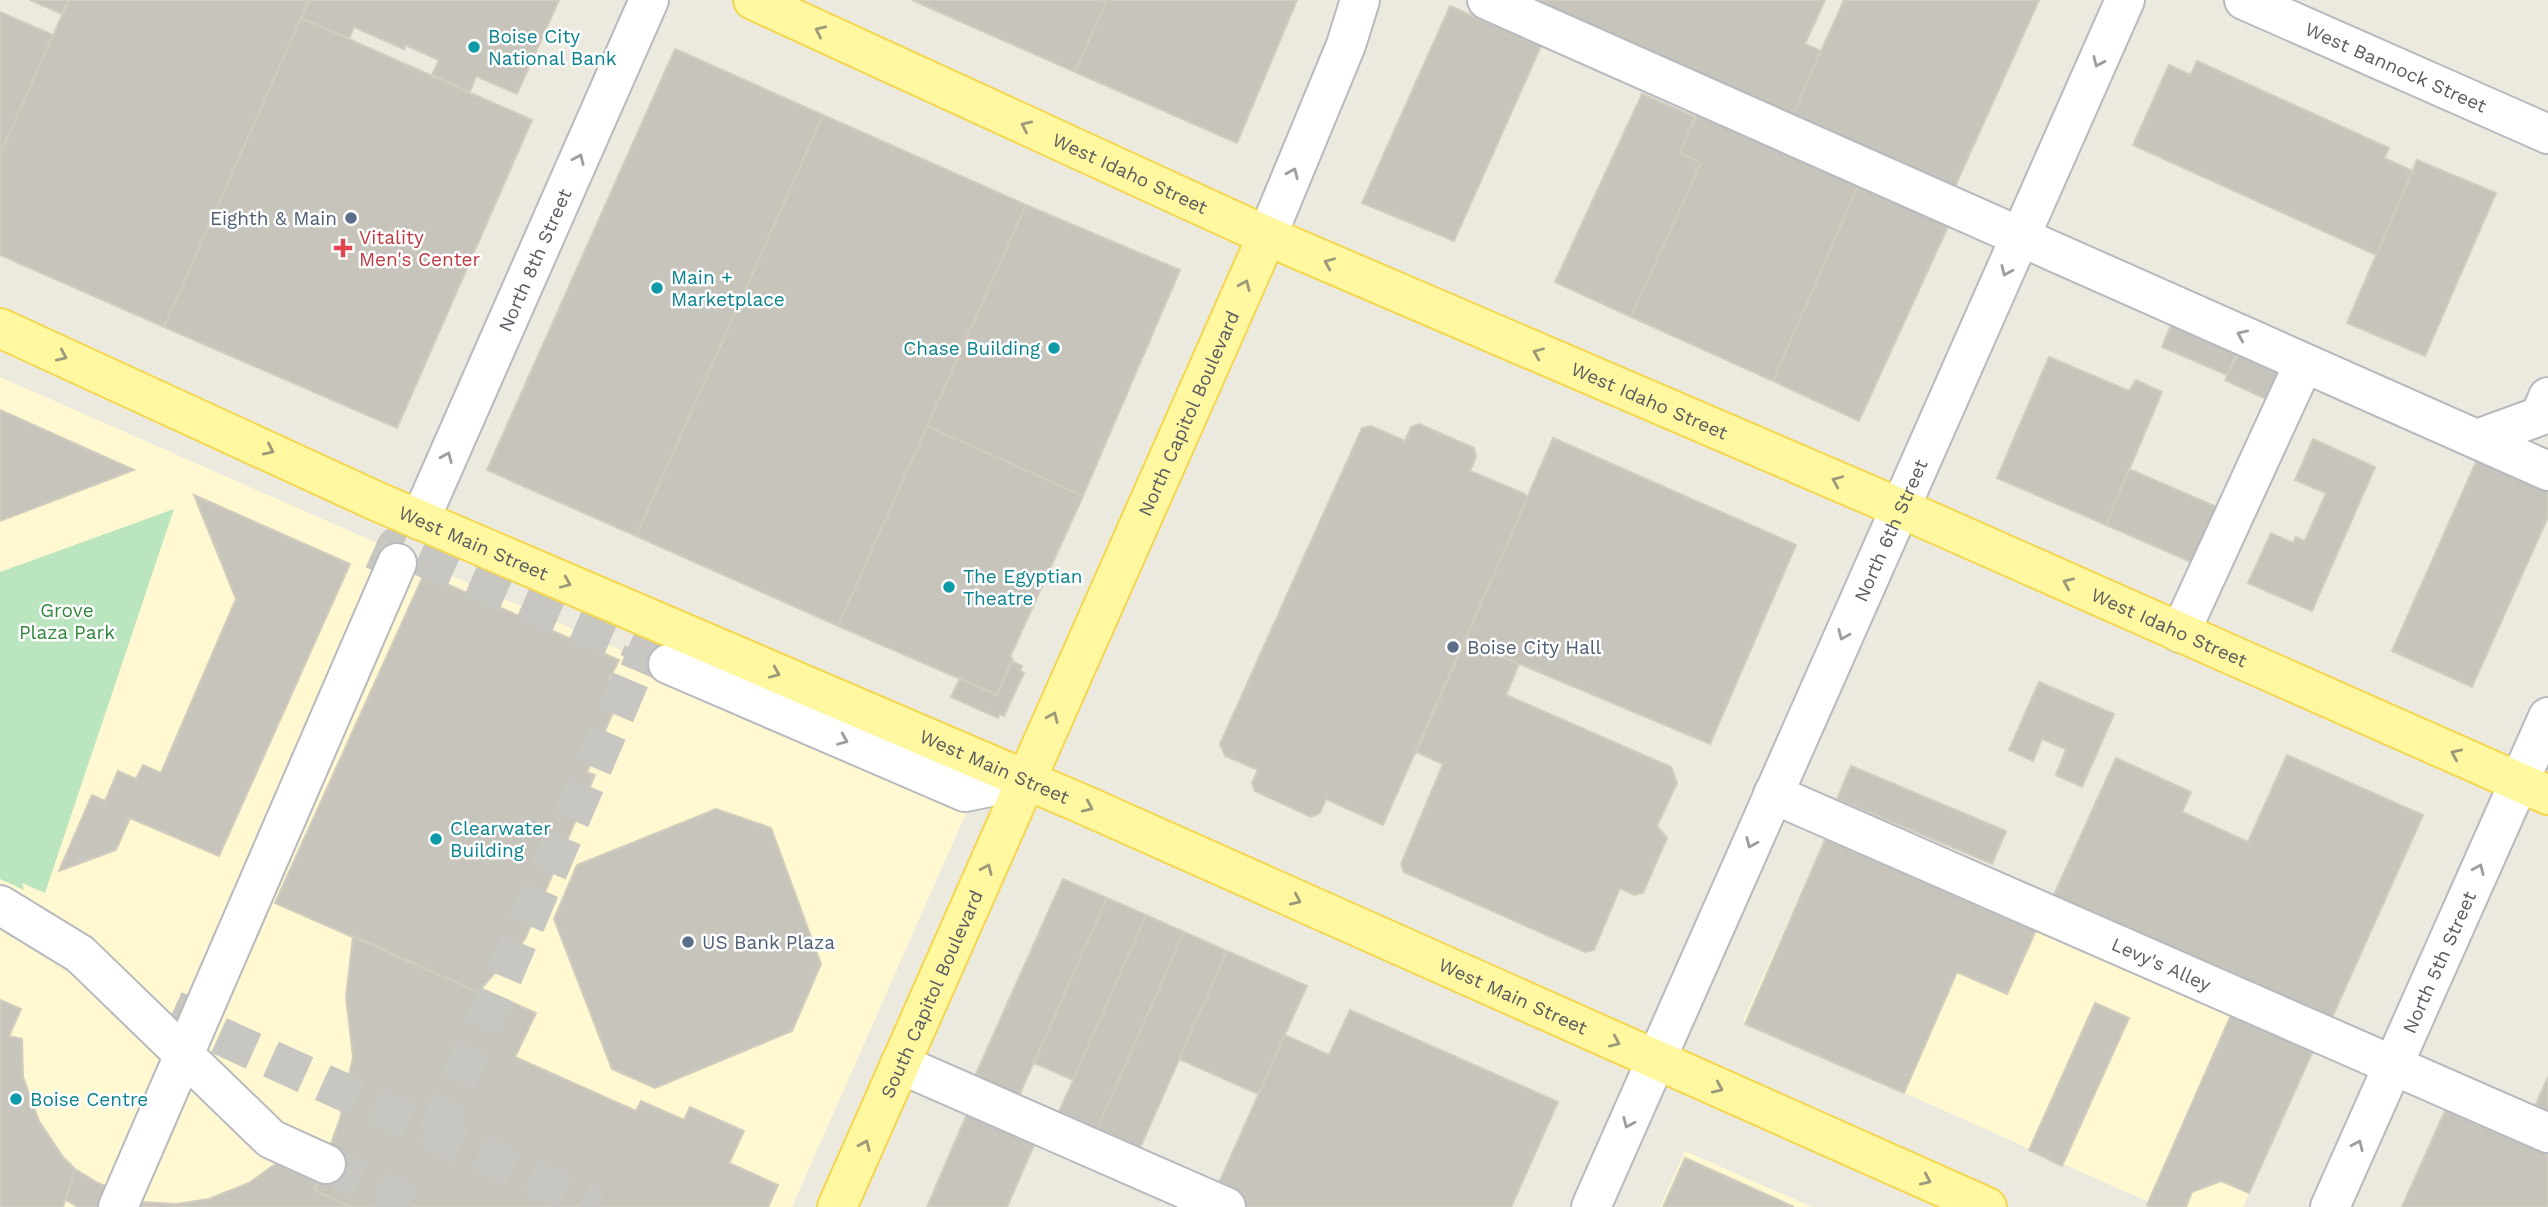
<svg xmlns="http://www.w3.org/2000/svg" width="2548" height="1207" font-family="'Work Sans',sans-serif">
<rect width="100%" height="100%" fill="#eceadf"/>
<path fill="#fff8d1" d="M 0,377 L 970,804 L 792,1207 L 0,1207 Z
M 1832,823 L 2318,1040 L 2243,1207 L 2160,1207 L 1743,1021 Z
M 1685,1151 L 1812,1207 L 1660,1207 Z"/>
<path fill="#bae5be" d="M 174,509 L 45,893 L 22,883 L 24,890 L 0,879 L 0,572 Z"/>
<path fill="#c7c4bc" stroke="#d1ccbd" stroke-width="2" d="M 30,0 L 69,0 L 62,14 Z
M 69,0 L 309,0 L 164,327 L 0,255 L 0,155 Z
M 309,0 L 559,0 L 517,94 L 476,76 L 470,92 L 432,75 L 439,60 L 405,45 L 404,49 L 354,27 L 349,39 L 301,18 Z
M 912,0 L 1107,0 L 1075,72 Z
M 1107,0 L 1297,0 L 1237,143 L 1075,72 Z
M 1524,0 L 1825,0 L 1805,44 L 1821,51 L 1791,118 Z
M 1844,0 L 2039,0 L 1953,191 L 1791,118 Z
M 1450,6 L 1541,46 L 1454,241 L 1362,203 Z
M 0,12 L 53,35 L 0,155 Z
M 301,18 L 532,120 L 397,428 L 164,327 Z
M 675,49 L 823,115 L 636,536 L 487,470 Z
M 2197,61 L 2389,148 L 2384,158 L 2413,171 L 2376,255 L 2133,145 L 2169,65 L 2191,75 Z
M 1642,94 L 1695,117 L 1680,153 L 1701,163 L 1631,317 L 1555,282 Z
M 1700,108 L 1860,181 L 1773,381 L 1631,317 L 1701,163 L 1680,153 Z
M 823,115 L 1026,205 L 838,626 L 636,536 Z
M 2417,160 L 2496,193 L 2425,356 L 2347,323 Z
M 1860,181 L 1950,222 L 1859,421 L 1773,381 Z
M 1026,205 L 1180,270 L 1083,496 L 927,426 Z
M 2173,320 L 2240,345 L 2227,375 L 2162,347 Z
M 2243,344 L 2289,366 L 2272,402 L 2225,380 Z
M 2049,357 L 2129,391 L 2136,380 L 2162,392 L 2106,525 L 1997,478 Z
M 0,410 L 134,470 L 0,521 Z
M 1419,424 L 1474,448 L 1476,457 L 1470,471 L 1525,494 L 1527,499 L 1383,825 L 1326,799 L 1320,813 L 1311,817 L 1255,791 L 1252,783 L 1258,770 L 1225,756 L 1220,744 L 1362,428 L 1371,426 L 1405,441 L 1411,427 Z
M 927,426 L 1083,496 L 1010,657 L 1013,659 L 997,695 L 838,626 Z
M 1553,438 L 1796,545 L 1710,744 L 1465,641 Z
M 2313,439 L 2375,467 L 2312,611 L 2248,583 L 2271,533 L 2293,543 L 2296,537 L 2305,541 L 2326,493 L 2295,480 Z
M 2480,453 L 2548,484 L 2548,517 L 2472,687 L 2392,651 Z
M 2129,469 L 2226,511 L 2200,566 L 2106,525 Z
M 194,495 L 350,564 L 219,856 L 130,818 L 116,850 L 59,871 L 92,795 L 105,801 L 118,771 L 136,779 L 143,765 L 161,773 L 236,599 Z
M 424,574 L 619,660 L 609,680 L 620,685 L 615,698 L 619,699 L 587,772 L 595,775 L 525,939 L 478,992 L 275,903 Z
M 1465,641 L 1519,664 L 1506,695 L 1671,767 L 1677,783 L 1657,826 L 1667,838 L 1643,893 L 1634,895 L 1620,888 L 1594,950 L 1585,952 L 1404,872 L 1401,864 L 1443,764 L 1416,752 Z
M 1011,661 L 1022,666 L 1020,671 L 1024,673 L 1004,716 L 1000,714 L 998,718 L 951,697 L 960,678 L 997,695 Z
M 2039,682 L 2114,714 L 2082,787 L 2056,775 L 2066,749 L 2042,739 L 2033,761 L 2009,750 Z
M 2287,755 L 2423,815 L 2330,1022 L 2053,897 L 2116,758 L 2191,792 L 2182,812 L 2248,842 Z
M 1851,766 L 2006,831 L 1992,864 L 1837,799 Z
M 716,809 L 771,828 L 821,964 L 792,1031 L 655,1088 L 612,1069 L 554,919 L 577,865 Z
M 1831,826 L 2038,926 L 2007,994 L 1957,972 L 1904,1093 L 1745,1024 Z
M 1063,879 L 1107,898 L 1019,1096 L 975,1076 Z
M 1107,898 L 1146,915 L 1073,1080 L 1034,1063 Z
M 1146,915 L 1184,932 L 1097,1129 L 1059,1112 Z
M 1184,932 L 1227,951 L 1140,1148 L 1097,1129 Z
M 353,936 L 478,992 L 480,988 L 536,1013 L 515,1057 L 636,1111 L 641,1101 L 684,1120 L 690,1107 L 744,1131 L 729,1163 L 778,1185 L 768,1207 L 351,1207 L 314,1190 L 340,1119 L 353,1057 L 346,997 Z
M 1227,951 L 1307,986 L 1258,1094 L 1179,1059 Z
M 0,1000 L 21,1009 L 9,1036 L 22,1039 L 23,1077 L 39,1121 L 63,1157 L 75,1169 L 63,1207 L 0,1207 Z
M 2095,1003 L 2129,1018 L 2062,1166 L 2029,1150 Z
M 2235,1006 L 2317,1042 L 2249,1193 L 2221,1181 L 2192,1192 L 2186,1207 L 2151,1207 L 2147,1205 Z
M 1350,1010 L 1558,1102 L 1511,1207 L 1244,1207 L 1214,1194 L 1285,1035 L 1329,1055 Z
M 2548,1077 L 2548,1112 L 2535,1106 Z
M 2448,1104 L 2548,1149 L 2548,1207 L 2402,1207 Z
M 967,1114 L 1035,1143 L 1007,1207 L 927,1207 Z
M 295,1150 L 326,1164 L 314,1190 L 351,1207 L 141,1207 L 143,1202 L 177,1204 L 209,1199 L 249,1183 Z
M 1685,1158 L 1794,1207 L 1663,1207 Z
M 75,1169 L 98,1183 L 143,1202 L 141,1207 L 78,1207 L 66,1200 Z"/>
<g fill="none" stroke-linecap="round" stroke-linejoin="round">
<path stroke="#c7c6c0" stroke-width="38" stroke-dasharray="38 19" stroke-linecap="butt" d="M 383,575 L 396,546 L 668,664
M 199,1000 L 189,1022 L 598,1207
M 436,1134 L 642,653
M 326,1164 L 420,1207"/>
<defs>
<g id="minor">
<path d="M 1487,0 L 2548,471"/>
<path id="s1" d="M 2244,0 L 2548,134"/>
<path d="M 1267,236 L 1346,45 L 1360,0"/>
<path d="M 2477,439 L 2540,416 L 2548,397"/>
<path id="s2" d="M 420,520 L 649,0"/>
<path d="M 2180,633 L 2304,363"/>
<path d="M 668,664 L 965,792 L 1025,780"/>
<path id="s3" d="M 1773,794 L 2548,1133"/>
<path d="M 0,905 L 80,954 L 271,1139 L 326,1164"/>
<path d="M 900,1064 L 1226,1207"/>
<path d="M 118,1207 L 397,563"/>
<path id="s4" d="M 1591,1207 L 2125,0"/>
<path id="s5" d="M 2330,1207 L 2548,717"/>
</g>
<g id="major">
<path id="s6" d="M 753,0 L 1267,236 L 1900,508 L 2548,795"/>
<path id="s7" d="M 0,328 L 376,501 L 1080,803 L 1987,1207"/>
<path id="s8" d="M 837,1207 L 1267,236"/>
</g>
</defs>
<use href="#minor" stroke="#b7b9bf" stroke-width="42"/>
<use href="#major" stroke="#f5d64f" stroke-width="42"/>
<use href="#minor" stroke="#fff" stroke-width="38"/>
<use href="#major" stroke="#fff8a1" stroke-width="38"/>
</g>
<defs><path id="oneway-chevron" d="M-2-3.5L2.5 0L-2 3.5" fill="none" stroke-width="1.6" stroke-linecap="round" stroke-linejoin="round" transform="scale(1.75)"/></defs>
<g stroke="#9b9a7b">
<use href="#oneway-chevron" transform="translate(820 31) rotate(-155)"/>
<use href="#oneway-chevron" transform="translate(1026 126) rotate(-155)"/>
<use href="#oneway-chevron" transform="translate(1329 263) rotate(-157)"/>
<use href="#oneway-chevron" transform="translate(1245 285) rotate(-66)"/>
<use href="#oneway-chevron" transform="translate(1538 353) rotate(-157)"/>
<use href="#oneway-chevron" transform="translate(62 356) rotate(24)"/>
<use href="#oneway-chevron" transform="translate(269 450) rotate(25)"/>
<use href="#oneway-chevron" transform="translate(1837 481) rotate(-157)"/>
<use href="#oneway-chevron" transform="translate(566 583) rotate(23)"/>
<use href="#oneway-chevron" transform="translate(2068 583) rotate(-156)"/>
<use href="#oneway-chevron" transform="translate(775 673) rotate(23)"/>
<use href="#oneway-chevron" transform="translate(1053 717) rotate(-66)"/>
<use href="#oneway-chevron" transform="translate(2456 754) rotate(-156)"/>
<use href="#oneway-chevron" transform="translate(1088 807) rotate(24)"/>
<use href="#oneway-chevron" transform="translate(987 869) rotate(-66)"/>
<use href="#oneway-chevron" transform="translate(1296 900) rotate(24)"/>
<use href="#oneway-chevron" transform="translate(1615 1042) rotate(24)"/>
<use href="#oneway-chevron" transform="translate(1718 1088) rotate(24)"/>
<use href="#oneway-chevron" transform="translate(865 1145) rotate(-66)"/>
<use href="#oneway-chevron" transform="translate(1926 1180) rotate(24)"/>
</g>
<g stroke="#9b9da0">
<use href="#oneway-chevron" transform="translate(2098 62) rotate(114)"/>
<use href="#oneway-chevron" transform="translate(579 159) rotate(-66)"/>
<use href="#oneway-chevron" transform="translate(1293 173) rotate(-67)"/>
<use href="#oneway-chevron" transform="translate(2006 271) rotate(114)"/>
<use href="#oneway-chevron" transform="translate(2242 335) rotate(-156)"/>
<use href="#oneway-chevron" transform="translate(447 457) rotate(-66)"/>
<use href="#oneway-chevron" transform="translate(1843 635) rotate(114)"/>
<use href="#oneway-chevron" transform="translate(843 740) rotate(23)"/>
<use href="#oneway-chevron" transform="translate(1751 843) rotate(114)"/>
<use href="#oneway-chevron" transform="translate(2479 869) rotate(-66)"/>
<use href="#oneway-chevron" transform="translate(1628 1123) rotate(114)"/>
<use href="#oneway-chevron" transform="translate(2358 1145) rotate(-66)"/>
</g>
<g fill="#0f9aa8" stroke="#fff" stroke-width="2.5">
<circle cx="474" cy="47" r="7"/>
<circle cx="657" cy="288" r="7"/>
<circle cx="1054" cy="348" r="7"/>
<circle cx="949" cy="587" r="7"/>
<circle cx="436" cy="839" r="7"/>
<circle cx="16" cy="1099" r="7"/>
</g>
<g fill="#5c6f8a" stroke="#fff" stroke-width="2.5">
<circle cx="351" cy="218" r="7"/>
<circle cx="1453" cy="647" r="7"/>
<circle cx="688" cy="942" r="7"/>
</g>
<path fill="#e0444e" stroke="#fff" stroke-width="2.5" d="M339.5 237.5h7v7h7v7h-7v7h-7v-7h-7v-7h7z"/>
<g text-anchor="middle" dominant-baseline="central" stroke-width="5" stroke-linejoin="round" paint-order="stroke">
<g font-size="19" fill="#0d838f" stroke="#fff" text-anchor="start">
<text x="488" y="36">Boise City<tspan x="488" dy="22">National Bank</tspan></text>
<text x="671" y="277">Main +<tspan x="671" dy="22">Marketplace</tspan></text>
<text x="1040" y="348" text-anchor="end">Chase Building</text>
<text x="963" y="576">The Egyptian<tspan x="963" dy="22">Theatre</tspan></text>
<text x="450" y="828">Clearwater<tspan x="450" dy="22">Building</tspan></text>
<text x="30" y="1099">Boise Centre</text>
</g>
<g font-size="19" fill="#585b61" stroke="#fff">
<text stroke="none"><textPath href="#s1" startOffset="166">West Bannock Street</textPath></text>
<text stroke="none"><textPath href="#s6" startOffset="415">West Idaho Street</textPath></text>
<text stroke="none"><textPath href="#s2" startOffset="284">North 8th Street</textPath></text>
<text stroke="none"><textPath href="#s6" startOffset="982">West Idaho Street</textPath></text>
<text stroke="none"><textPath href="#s8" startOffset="868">North Capitol Boulevard</textPath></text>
<text stroke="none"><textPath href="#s4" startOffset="740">North 6th Street</textPath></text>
<text stroke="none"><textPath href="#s7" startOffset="520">West Main Street</textPath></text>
<text stroke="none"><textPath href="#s6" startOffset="1549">West Idaho Street</textPath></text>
<text stroke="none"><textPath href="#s7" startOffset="1087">West Main Street</textPath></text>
<text stroke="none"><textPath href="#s3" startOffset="424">Levy's Alley</textPath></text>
<text stroke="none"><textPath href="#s5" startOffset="268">North 5th Street</textPath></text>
<text stroke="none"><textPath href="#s8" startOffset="233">South Capitol Boulevard</textPath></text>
<text stroke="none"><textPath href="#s7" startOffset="1654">West Main Street</textPath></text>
</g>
<g font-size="19" fill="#4e5e75" stroke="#fff" text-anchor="start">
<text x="337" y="218" text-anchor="end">Eighth &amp; Main</text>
<text x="1467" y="647">Boise City Hall</text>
<text x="702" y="942">US Bank Plaza</text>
</g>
<g font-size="19" fill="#be3a42" stroke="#fff" text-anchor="start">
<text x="359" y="237">Vitality<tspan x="359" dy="22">Men's Center</tspan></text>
</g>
<g font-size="19" fill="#32863d" stroke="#fff">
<text x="67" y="610">Grove<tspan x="67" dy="22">Plaza Park</tspan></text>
</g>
</g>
</svg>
